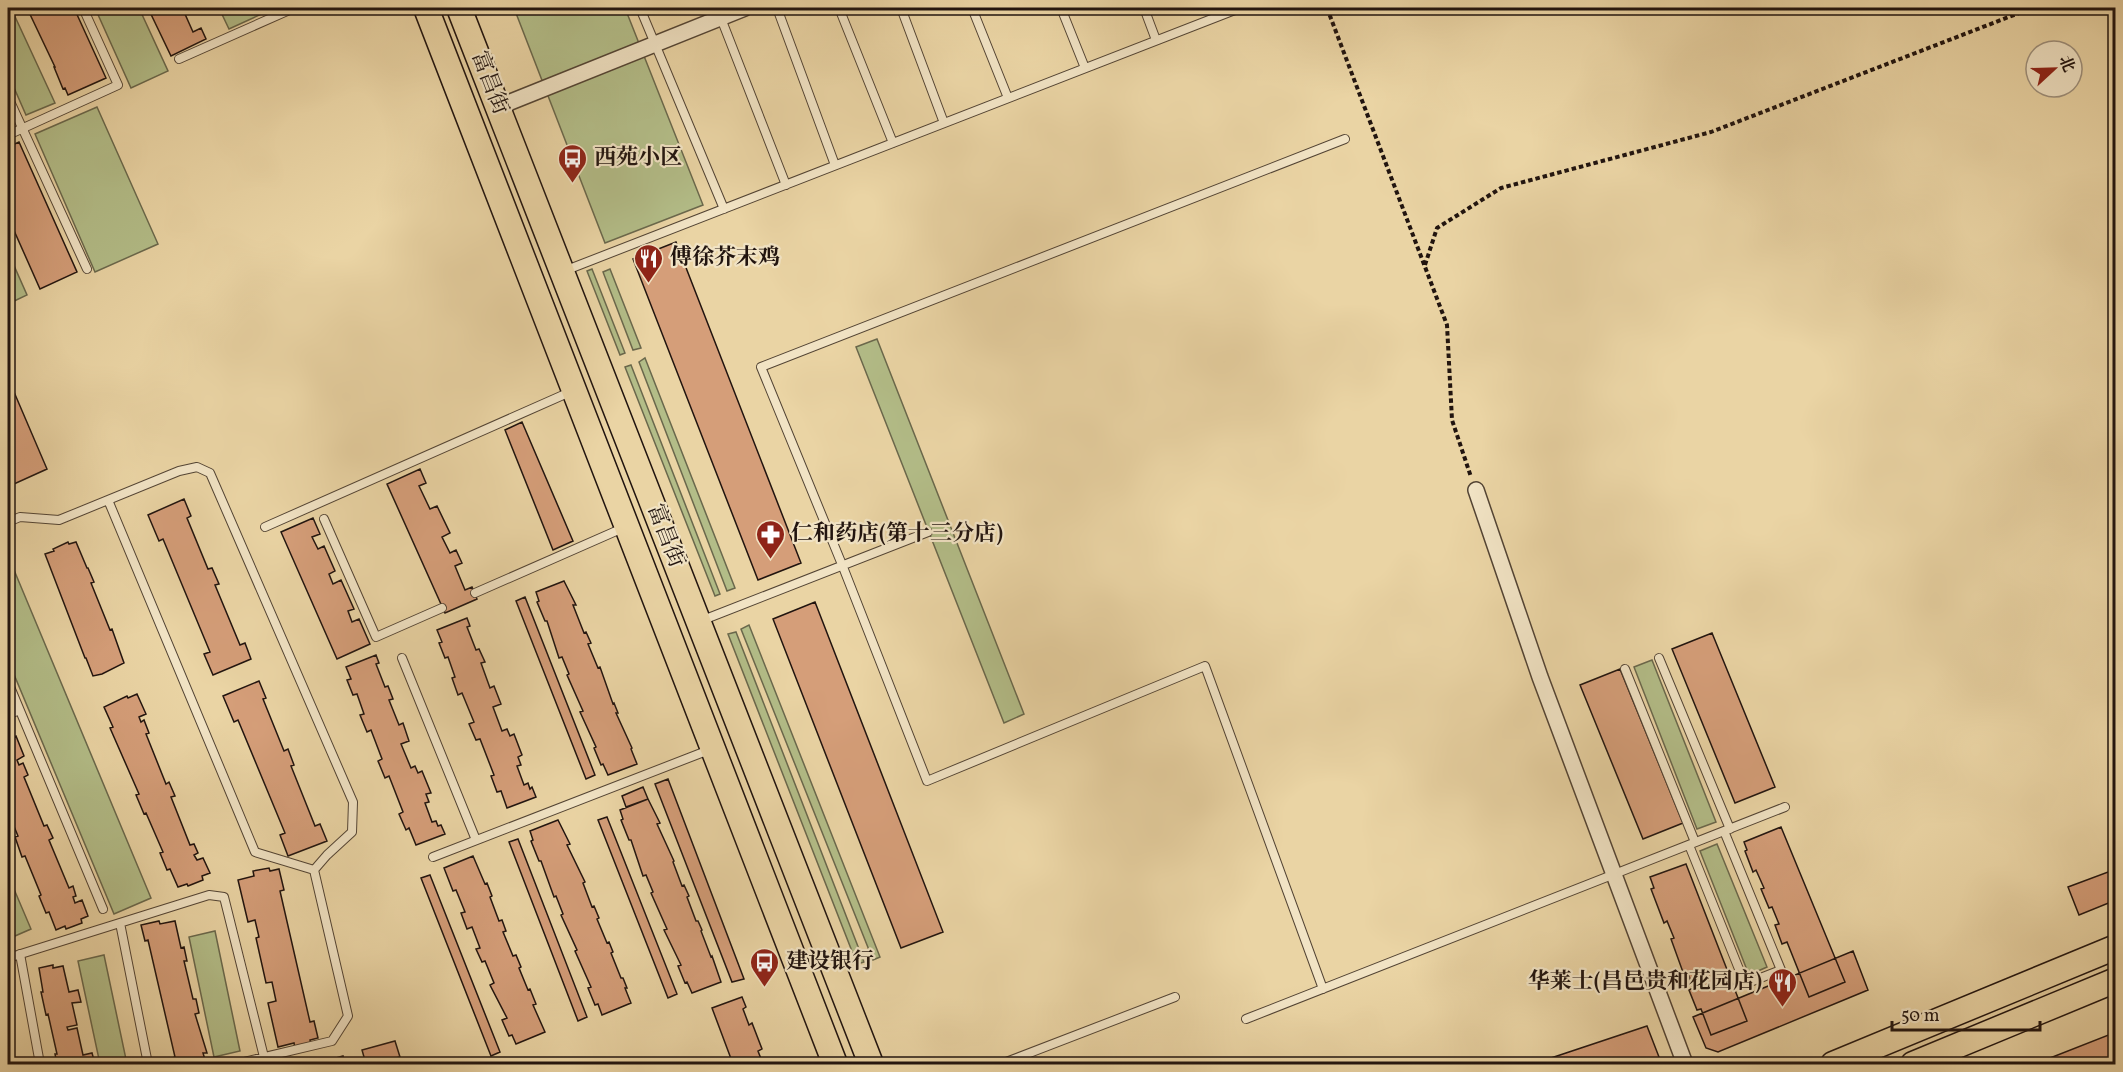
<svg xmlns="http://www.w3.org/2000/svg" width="2123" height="1072" font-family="Vollkorn,'Noto Serif SC',serif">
<rect width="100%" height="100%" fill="#ead4a4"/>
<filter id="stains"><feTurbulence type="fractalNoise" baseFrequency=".00333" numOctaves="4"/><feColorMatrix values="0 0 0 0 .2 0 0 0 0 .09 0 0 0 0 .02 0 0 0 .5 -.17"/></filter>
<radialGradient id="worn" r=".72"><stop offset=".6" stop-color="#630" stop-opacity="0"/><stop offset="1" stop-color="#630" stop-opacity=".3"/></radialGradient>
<path fill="#b3bd88" stroke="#6a684c" stroke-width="1.5" d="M 8,8 L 11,8 L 55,103 L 26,115 L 8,74 Z
M 95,8 L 139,8 L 168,71 L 131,88 Z
M 219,8 L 264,8 L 266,12 L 229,29 Z
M 514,8 L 625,8 L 703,205 L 605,243 Z
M 97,107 L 158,244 L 95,272 L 35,134 Z
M 8,252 L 27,295 L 8,304 Z
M 592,269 L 625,353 L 620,355 L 587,271 Z
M 610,269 L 641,348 L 633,350 L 603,272 Z
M 877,339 L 1024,714 L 1004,723 L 856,347 Z
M 645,358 L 735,588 L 727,591 L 639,362 Z
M 631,365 L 720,594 L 715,596 L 625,367 Z
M 9,558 L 151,898 L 114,914 L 8,660 Z
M 749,625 L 880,957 L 873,960 L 741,629 Z
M 736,632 L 864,962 L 857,964 L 728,634 Z
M 1652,660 L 1716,822 L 1697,829 L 1634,667 Z
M 1717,844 L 1767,967 L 1749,975 L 1700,851 Z
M 8,875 L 31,929 L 8,939 Z
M 215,931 L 240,1051 L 214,1057 L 189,937 Z
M 104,955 L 127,1064 L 100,1064 L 78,961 Z"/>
<path fill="#d59e79" stroke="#21140f" stroke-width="1.5" d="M 27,8 L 74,8 L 106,78 L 68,95 L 65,88 L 63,89 L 54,67 L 55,67 Z
M 148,8 L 194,8 L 194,9 L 185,14 L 193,32 L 201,28 L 206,39 L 171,56 Z
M 19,142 L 77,272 L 40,289 L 8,217 L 8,147 Z
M 676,242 L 801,563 L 758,580 L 633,259 Z
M 8,378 L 47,469 L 14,484 L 8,468 Z
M 522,422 L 573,541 L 553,550 L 505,430 Z
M 420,469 L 426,483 L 419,486 L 430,509 L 437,506 L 450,533 L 442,537 L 450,553 L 456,550 L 462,563 L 455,566 L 465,590 L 472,587 L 477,599 L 445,613 L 387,484 Z
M 184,499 L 191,516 L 187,518 L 208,569 L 212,568 L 219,584 L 215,585 L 240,645 L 245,643 L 251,659 L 213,675 L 204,654 L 210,652 L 163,539 L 159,541 L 148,515 Z
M 313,518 L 320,534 L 312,537 L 318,549 L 324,546 L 335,571 L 329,574 L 333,584 L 341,580 L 354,609 L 348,611 L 352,622 L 359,619 L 370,644 L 337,659 L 281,532 Z
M 68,542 L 69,544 L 76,542 L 87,568 L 88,568 L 94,582 L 91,583 L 110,630 L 112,629 L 124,663 L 102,674 L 93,676 L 86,658 L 85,658 L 45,554 L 54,551 L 53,549 Z
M 564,581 L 576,605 L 573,605 L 584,633 L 586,632 L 591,643 L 588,644 L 598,668 L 600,667 L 613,704 L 614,703 L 618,713 L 616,713 L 632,748 L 631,749 L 637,764 L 608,775 L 603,764 L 601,765 L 594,748 L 596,747 L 580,712 L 583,711 L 567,675 L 569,674 L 562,657 L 559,658 L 547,621 L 545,621 L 537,602 L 539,601 L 536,592 Z
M 525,597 L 595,775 L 586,779 L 516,601 Z
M 815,602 L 943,932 L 901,948 L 773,619 Z
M 467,618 L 470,626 L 467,627 L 476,650 L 479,649 L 485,662 L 481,663 L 490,688 L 494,686 L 501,704 L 493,707 L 502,731 L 507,729 L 510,736 L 514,734 L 522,755 L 518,757 L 521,765 L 517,766 L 524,785 L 528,783 L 530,789 L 532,787 L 536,797 L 507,808 L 501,791 L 497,792 L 491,776 L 494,775 L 480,739 L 476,740 L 469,724 L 474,722 L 462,693 L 458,695 L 452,678 L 455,677 L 448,657 L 445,658 L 439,643 L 442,642 L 437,630 Z
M 1712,633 L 1775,787 L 1735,803 L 1672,649 Z
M 376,655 L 379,663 L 376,664 L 385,687 L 388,686 L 393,699 L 389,700 L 399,725 L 403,723 L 409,741 L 401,744 L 411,768 L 415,766 L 418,773 L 422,771 L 431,793 L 426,794 L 429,802 L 425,803 L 432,822 L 436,821 L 438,826 L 441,825 L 445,834 L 416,845 L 409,828 L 406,830 L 399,814 L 403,812 L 389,776 L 385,778 L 378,761 L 382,759 L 371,730 L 367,732 L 360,715 L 364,714 L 357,694 L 353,695 L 347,680 L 351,679 L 346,667 Z
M 1620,669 L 1683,823 L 1643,839 L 1580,685 Z
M 259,681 L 266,698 L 263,699 L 284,751 L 288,749 L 294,765 L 291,766 L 315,826 L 320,824 L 327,841 L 288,856 L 280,835 L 285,833 L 238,720 L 234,722 L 223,696 Z
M 137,694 L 146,714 L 139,717 L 141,722 L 144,720 L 149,733 L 146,734 L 166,784 L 169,782 L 175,796 L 171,797 L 190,845 L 194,844 L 198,853 L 194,855 L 197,860 L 203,858 L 210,873 L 202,876 L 203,880 L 188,886 L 187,884 L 178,887 L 170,869 L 167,870 L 160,853 L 163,852 L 146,813 L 144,814 L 136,795 L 139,794 L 110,728 L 113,727 L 104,707 L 127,696 L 128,698 Z
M 16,736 L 24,756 L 17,760 L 19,765 L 23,763 L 28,775 L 24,777 L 44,826 L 47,825 L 53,838 L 49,840 L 69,888 L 73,886 L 76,896 L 73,897 L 75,903 L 82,900 L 88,916 L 81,919 L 82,923 L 66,929 L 65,926 L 56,930 L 49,912 L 46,913 L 39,896 L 41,895 L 25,856 L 22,857 L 15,837 L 18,836 L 8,812 L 8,740 Z
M 668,779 L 744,979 L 732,982 L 655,784 Z
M 643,787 L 648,799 L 626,807 L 622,796 Z
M 648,799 L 660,823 L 657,824 L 674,861 L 673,862 L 682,886 L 684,885 L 689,896 L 687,897 L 696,921 L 698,921 L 702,930 L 701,931 L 711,957 L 712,956 L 721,982 L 692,993 L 687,982 L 685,983 L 678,966 L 681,965 L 664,930 L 667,929 L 651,893 L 653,892 L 646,875 L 643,876 L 631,840 L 629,840 L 621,820 L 623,819 L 620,810 Z
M 607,817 L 677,994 L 668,998 L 598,820 Z
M 558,820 L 570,844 L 567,845 L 585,882 L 583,883 L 592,907 L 594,906 L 599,918 L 597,919 L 607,943 L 609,942 L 613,952 L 611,953 L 621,978 L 623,978 L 627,988 L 625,988 L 631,1003 L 602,1015 L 598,1004 L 595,1005 L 588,988 L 591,987 L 575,951 L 577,950 L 561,915 L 563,914 L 556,896 L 554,897 L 541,861 L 539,861 L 531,841 L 533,840 L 530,831 Z
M 1781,827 L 1845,982 L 1809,997 L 1787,942 L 1782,944 L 1775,925 L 1779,924 L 1772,907 L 1769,908 L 1761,889 L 1764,888 L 1756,870 L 1753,872 L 1745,851 L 1747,850 L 1744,842 Z
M 518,839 L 587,1017 L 578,1021 L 509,842 Z
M 473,856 L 485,884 L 487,883 L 492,896 L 490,897 L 499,921 L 502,920 L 506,931 L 503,932 L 513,956 L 516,955 L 521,967 L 519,968 L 528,990 L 530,989 L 536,1004 L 533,1005 L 545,1032 L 516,1044 L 512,1035 L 509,1036 L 502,1020 L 507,1018 L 490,985 L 494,983 L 485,961 L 482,962 L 476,949 L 480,948 L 472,927 L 467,929 L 461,913 L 465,912 L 456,890 L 453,891 L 444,868 Z
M 1686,864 L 1747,1021 L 1711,1035 L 1701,1009 L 1697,1010 L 1689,990 L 1693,988 L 1688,973 L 1684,975 L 1671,939 L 1674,938 L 1667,921 L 1664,923 L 1651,889 L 1654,888 L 1650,877 Z
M 269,868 L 270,871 L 279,869 L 284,890 L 280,891 L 310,1022 L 314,1021 L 318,1038 L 310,1040 L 311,1044 L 295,1048 L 294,1043 L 278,1047 L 268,1003 L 276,1001 L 272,982 L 266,983 L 256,938 L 259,937 L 255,920 L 248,922 L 238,880 L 254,876 L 253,871 Z
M 2116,869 L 2116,900 L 2079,915 L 2068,887 Z
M 430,875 L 500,1052 L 491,1056 L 421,878 Z
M 159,921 L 160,924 L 175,921 L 181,948 L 184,947 L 187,961 L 184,961 L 193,999 L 196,999 L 199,1013 L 195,1014 L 207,1053 L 203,1053 L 206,1063 L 174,1064 L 172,1058 L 175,1057 L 148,940 L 145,941 L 141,925 Z
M 1853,951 L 1868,990 L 1718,1052 L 1706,1048 L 1693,1017 Z
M 53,965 L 53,968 L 63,966 L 69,992 L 78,990 L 81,1002 L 72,1003 L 77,1025 L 67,1027 L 68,1030 L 77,1028 L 83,1055 L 92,1053 L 95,1064 L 57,1064 L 55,1054 L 57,1054 L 48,1014 L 46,1015 L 41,992 L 43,992 L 39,968 Z
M 742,997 L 746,1007 L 743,1009 L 749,1025 L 752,1023 L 762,1049 L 758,1051 L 763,1064 L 733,1064 L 712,1008 Z
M 1647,1026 L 1659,1057 L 1657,1064 L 1533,1064 Z
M 2116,1032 L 2116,1064 L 2051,1064 L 2050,1058 Z
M 395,1041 L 400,1057 L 395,1058 L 397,1064 L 366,1064 L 362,1050 Z
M 343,1056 L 345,1064 L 331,1064 L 329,1060 Z"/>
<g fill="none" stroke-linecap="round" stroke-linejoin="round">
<defs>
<path id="service" d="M 640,8 L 724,209
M 717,8 L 786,185
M 777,8 L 835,165
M 839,8 L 893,143
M 901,8 L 944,123
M 972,8 L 1008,98
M 1061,8 L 1085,68
M 1144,8 L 1156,40
M 179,59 L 294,8
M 8,97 L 87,269
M 8,135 L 118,85 L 83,8
M 564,271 L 1240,8
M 108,500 L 255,852 L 314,870
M 324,519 L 376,637 L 442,608
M 8,522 L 20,517 L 59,520 L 179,471 L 197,467 L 210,473 L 353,802 L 352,832 L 327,855 L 314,870 L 348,1016 L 332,1041 L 235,1064
M 265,527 L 570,392
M 475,593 L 623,528
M 703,620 L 928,532
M 402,658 L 476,840
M 1659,658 L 1730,829
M 1625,669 L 1695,842
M 8,682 L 103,909
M 8,715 L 19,710
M 1689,845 L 1745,984 L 1781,970 L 1724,831
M 433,857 L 709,750
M 120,923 L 148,1064
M 20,954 L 40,1064
M 8,958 L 209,895 L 224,897 L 264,1057
M 1323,989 L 1205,666 L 927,781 L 843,567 L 761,367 L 1345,139
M 1246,1019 L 1785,807
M 1001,1064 L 1175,997"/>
<path id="minor" d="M 498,107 L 745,8
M 1476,490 L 1540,677 L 1685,1064"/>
<path id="primary" d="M 426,8 L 835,1064
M 459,8 L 871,1064
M 1833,1064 L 2116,947
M 1913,1064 L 2116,980"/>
</defs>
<use href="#service" stroke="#534434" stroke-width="10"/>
<use href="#minor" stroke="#534434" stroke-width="18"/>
<use href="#primary" stroke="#21140f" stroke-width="27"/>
<path stroke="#21140f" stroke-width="4" stroke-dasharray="4.5 3" stroke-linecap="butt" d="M 1327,8 L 1447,325 L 1452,420 L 1471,477
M 1425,265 L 1437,228 L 1501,188 L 1711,132 L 2032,8"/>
<use href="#service" stroke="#f1e3c4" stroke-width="8"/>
<use href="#minor" stroke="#f1e3c4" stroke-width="15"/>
<use href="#primary" stroke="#ead4a4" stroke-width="24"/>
</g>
<defs>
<symbol id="bus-pin" viewBox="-11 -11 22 30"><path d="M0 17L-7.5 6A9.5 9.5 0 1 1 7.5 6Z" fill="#8f2418" stroke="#f1e3c4"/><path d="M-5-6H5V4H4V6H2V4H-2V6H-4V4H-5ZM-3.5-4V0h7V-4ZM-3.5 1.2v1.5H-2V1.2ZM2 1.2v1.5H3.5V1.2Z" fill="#fff"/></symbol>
<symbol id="restaurant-pin" viewBox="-11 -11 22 30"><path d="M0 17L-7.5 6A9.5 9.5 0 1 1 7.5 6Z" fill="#8f2418" stroke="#f1e3c4"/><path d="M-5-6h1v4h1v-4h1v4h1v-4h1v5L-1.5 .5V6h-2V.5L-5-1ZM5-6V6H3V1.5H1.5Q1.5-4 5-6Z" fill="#fff"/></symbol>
<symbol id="pharmacy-pin" viewBox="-11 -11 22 30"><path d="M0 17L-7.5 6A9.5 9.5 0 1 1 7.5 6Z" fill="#8f2418" stroke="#f1e3c4"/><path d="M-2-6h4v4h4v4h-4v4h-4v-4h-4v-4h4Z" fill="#fff"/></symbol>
</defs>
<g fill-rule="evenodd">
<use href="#bus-pin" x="556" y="142" width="33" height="45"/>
<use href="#restaurant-pin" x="632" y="242" width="33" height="45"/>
<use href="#pharmacy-pin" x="754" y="518" width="33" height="45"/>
<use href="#bus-pin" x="748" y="946" width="33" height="45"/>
<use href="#restaurant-pin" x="1766" y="966" width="33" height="45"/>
</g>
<g text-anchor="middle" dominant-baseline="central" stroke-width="4.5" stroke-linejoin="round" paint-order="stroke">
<g font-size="22" fill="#21140f" stroke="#f1e3c4">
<text transform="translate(489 83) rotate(69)">富昌街</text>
<text transform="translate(665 536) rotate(69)">富昌街</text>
</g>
<g font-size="22" font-weight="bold" fill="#21140f" stroke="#f1e3c4" text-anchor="start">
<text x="594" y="158">西苑小区</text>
<text x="670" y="258">傅徐芥末鸡</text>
<text x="791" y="534">仁和药店(第十三分店)</text>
<text x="786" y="962">建设银行</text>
<text x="1762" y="982" text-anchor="end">华莱士(昌邑贵和花园店)</text>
</g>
</g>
<rect width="2123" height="1072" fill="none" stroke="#ead4a4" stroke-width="30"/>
<rect x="9" y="9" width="2105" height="1054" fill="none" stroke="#21140f" stroke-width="3"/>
<rect x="15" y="15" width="2093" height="1042" fill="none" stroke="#21140f" stroke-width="1.5"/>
<g transform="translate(2054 69) rotate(68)"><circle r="28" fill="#f1e3c4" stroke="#9e907c" stroke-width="1.5"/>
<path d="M0-4.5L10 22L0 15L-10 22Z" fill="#8f2418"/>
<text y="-9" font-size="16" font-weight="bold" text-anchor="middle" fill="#21140f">北</text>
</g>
<path d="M1892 1021v9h148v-9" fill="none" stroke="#21140f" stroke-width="3"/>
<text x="1901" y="1021" font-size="18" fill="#21140f" stroke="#f1e3c4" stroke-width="4.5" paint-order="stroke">50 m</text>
<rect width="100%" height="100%" filter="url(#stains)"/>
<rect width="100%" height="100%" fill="url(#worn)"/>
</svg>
